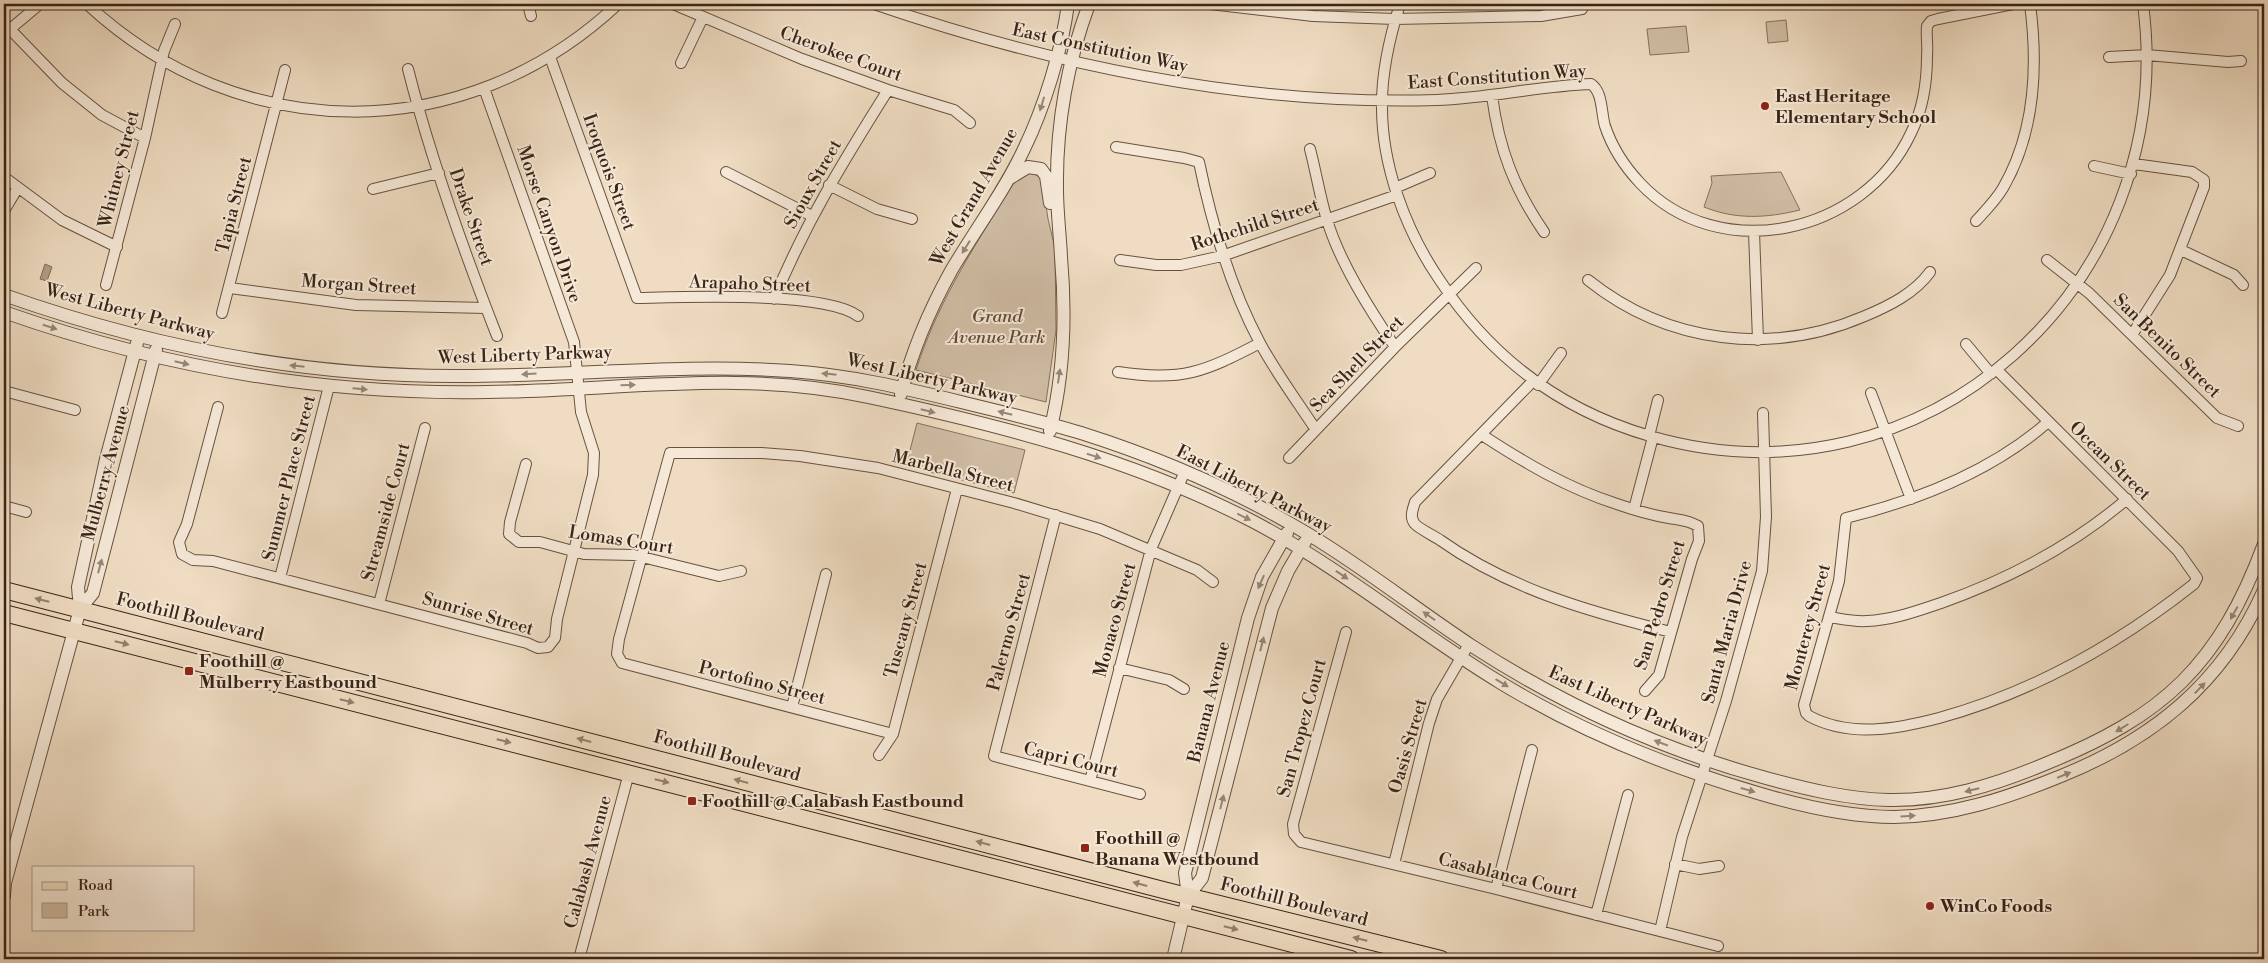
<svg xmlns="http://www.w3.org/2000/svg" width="2268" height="963" font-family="'Libre Bodoni',serif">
<rect width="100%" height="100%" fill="#efdcc2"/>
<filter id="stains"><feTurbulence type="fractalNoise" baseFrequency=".004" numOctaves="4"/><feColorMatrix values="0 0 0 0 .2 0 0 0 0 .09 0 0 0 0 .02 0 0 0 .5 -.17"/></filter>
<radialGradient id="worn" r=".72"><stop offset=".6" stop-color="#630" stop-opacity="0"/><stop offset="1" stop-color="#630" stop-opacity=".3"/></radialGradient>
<path fill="#d0bda5" stroke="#85705e" d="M 1786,20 L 1788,41 L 1768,43 L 1766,22 Z
M 1686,26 L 1689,52 L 1650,55 L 1647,29 Z
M 1781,172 L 1800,210 C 1767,218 1736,220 1704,207 L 1712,183 L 1711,176 Z
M 1033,173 L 1042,179 L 1048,219 L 1055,248 L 1056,330 L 1046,402 L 916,370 C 939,298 978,241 1017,178 L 1022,174 Z
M 917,423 L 1025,450 L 1014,493 L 906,466 Z"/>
<path fill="#b19d88" stroke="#816d5a" d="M 45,264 L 52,267 L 47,281 L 40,279 Z"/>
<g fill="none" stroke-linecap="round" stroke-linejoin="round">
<defs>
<path id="minor" d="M 87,4 C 241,147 464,148 618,4
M 528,4 L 531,16
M 673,4 L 802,59 L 888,90 L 954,110 L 970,123
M 874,4 C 1055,66 1245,106 1437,100 C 1489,98 1539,86 1591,84 C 1603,92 1601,113 1605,126 C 1612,147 1625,167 1640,183 C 1719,267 1864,234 1911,133 C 1923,109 1927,83 1927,56 C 1928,46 1926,36 1927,26 L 1931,21 L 1938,19 L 2013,4
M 1210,4 L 1313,16 L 1395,19 L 1541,16 L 1582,9
M 1400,4 C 1390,36 1382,69 1382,103 C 1381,164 1405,229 1439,279 C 1490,357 1560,410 1650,436 C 1925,516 2180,284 2143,4
M 4,23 L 62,83 L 102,115 L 145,138
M 9,30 L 40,4
M 550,57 L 637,298 C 684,297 825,291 858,316
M 2109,57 L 2147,55 L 2228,62 L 2241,61
M 681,63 L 703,17
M 408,69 C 431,160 463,249 497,336
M 1492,96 C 1499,149 1514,188 1544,232
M 1116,147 L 1184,158 L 1199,162 C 1212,225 1230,287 1260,343 C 1276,373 1297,401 1316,430
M 1310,149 C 1316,172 1320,197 1327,220 C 1340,263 1370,310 1395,347
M 2094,166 L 2131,174
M 726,172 L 812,216
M 4,177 L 62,220 L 117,247
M 829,185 L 877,209 L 912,219
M 1395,188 L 1430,173
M 373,189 L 439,173
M 4,211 L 17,189
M 1976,221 C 1986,210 1996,200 2003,188 C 2035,133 2038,65 2030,4
M 1754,232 L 1758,340
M 2181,250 L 2234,275 L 2243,285
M 1120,260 L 1156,265 L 1181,265 L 1222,256 L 1397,195
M 2047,260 L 2089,293 L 2217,418 L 2238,426
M 1588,280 C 1668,344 1772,356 1865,316 C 1889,306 1915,293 1930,272
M 106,285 L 145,138 L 164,51 L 175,24
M 230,288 L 356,305 L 486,308
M 774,299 C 806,222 844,160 888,90
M 222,313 L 285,70
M 2132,335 L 2170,275 L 2204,187 L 2204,180 L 2192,172 L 2134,164
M 1966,344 L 1991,374
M 1997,370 L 2178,551 L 2197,578 L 2194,584 C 2118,644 2034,692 1939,718 C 1897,729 1850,738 1809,716 L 1806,713 L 1804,705 L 1839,581 L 1846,518 C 1918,500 1991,472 2048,422
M 1118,372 C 1182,382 1204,372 1260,343
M 1533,381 L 1415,502 C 1413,509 1409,517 1415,524 C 1418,528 1434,536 1440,540 C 1509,589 1590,612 1671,632
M 1538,385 L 1561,353
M 4,391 L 75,410
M 1871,393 L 1911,499
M 218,407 L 187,524 L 179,542 L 182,554 L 193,560 L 213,561 L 527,643 L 538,648 L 548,647 L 555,638 L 557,619 L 593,475 L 594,453 L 581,412 L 574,342 L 484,88
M 1482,435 C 1525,463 1567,488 1617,504 C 1634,510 1651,515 1669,518 C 1680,520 1688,520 1698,526 L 1699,541 L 1692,559 L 1659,675 L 1645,691
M 1649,436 L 1658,400
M 1289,458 L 1395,347 L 1476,268
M 526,464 L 510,522 L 509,534 L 519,542 L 540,542 L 584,554 L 634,555 L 719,576 L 741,571
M 4,506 L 26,512
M 1634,509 L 1653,437
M 1056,515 L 994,756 L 1140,794
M 2255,569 L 2264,574
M 280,578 L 329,386
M 379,604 L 425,428
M 1829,617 C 1842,619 1854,622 1867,621 C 1893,620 1917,611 1941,603 C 2009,579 2072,546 2127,499
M 1346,632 L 1293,824 L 1294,834 L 1301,842 L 1496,889 L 1718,946
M 1119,668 L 1169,680 L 1184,689
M 792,707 L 826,574
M 893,734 L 622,663 L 617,654 L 619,639 L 670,453 L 761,453 L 800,456 L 878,468 L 1014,503 L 1100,529 L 1197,570 L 1213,582
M 879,755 L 893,734 L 957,489
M 1090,781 L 1151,549 L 1185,471
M 1394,864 L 1429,723 L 1437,699 L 1469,644
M 1675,864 L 1699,869 L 1719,866
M 1496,889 L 1532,750
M 1596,915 L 1628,795
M 1660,931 L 1682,837 L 1726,701 L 1762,571 L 1766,517 L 1763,413
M 579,959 L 629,773"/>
<path id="tertiary" d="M 1010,178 L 1028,167 L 1041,169 L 1046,176 L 1050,203
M 4,295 C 148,346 301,376 454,376 C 566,377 678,363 790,371 C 849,375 904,388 961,402 C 1001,412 1042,421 1081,433 C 1160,458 1237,491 1308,534 C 1365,568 1417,610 1472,646 C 1563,705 1663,750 1766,778 C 1806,789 1847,799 1889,800 C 1943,801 1995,785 2045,764 C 2164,716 2219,665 2264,544
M 4,312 C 160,367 322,395 487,392 C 614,391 743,369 868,397 C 1000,425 1133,459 1254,522 C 1341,568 1417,632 1501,683 C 1582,732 1671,768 1761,794 C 1805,807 1849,817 1894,817 C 1953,816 2007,798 2061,776 C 2153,739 2223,683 2264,590
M 901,394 C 912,351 930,309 951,271 C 975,230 1004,192 1024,149 C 1044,108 1062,50 1068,4
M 1050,431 C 1064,375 1066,314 1061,257 C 1060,235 1057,212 1057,189 C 1056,124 1067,64 1089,4
M 80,609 L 93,593 L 156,350
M 4,896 L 5,883 L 80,609 L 78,587 L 106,459 L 137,343
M 1188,896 L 1202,878 L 1272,608 L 1288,571 L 1305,542
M 1173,959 L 1188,896 L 1185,873 L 1248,618 L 1262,577 L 1287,533"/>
<path id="primary" d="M 4,590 L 1167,891 L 1441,959
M 4,613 L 1351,959"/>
</defs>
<use href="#minor" stroke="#675241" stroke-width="12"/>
<use href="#tertiary" stroke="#675241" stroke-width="14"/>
<use href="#primary" stroke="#3a2416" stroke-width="18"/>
<use href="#minor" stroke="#f5e8d7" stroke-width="10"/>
<use href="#tertiary" stroke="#f5e8d7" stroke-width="12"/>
<use href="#primary" stroke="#efdcc2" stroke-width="16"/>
</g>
<defs><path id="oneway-solid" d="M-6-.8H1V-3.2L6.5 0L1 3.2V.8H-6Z" transform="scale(1.25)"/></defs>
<g fill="#988676">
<use href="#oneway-solid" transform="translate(1042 104) rotate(107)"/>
<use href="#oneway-solid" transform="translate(966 247) rotate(122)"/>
<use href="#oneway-solid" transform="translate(50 327) rotate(17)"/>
<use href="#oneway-solid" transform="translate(182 363) rotate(13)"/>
<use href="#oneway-solid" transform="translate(297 366) rotate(-174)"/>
<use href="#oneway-solid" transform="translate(529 374) rotate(177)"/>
<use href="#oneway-solid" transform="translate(829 374) rotate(-174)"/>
<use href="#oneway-solid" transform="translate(1059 376) rotate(-82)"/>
<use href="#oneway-solid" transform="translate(628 385) rotate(-2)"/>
<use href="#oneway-solid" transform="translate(360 389) rotate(5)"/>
<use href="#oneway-solid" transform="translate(928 411) rotate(14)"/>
<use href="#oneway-solid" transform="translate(1005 413) rotate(-166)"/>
<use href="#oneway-solid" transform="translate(1094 456) rotate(18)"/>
<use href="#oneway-solid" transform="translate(1244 517) rotate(26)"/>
<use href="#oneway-solid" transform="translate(100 566) rotate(-75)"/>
<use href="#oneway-solid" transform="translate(1342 575) rotate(34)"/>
<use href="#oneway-solid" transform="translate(1261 582) rotate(114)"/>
<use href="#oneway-solid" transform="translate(2234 613) rotate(119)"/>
<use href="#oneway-solid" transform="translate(1429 616) rotate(-145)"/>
<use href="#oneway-solid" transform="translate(1262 644) rotate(-76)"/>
<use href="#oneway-solid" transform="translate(1502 683) rotate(31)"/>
<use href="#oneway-solid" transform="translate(2200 688) rotate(-46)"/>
<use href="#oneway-solid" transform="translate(2122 728) rotate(148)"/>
<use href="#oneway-solid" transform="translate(1661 743) rotate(-159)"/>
<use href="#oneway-solid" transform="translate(2064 775) rotate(-22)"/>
<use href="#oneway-solid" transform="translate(1748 790) rotate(16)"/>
<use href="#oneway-solid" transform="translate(1972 790) rotate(166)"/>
<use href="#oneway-solid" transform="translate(1222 802) rotate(-76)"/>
<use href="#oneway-solid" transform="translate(1908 816) rotate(-3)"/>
</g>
<g fill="#94806c">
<use href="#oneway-solid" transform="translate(42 600) rotate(-166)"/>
<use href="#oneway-solid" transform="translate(122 643) rotate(14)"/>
<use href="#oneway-solid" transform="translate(347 701) rotate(14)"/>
<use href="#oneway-solid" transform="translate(584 740) rotate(-165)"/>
<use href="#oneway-solid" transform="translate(504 741) rotate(14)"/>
<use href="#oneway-solid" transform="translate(662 781) rotate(14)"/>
<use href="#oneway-solid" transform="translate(741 781) rotate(-165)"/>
<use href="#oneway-solid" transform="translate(983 843) rotate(-165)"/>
<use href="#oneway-solid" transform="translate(1140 884) rotate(-165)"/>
<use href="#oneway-solid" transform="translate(1231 928) rotate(14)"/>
<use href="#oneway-solid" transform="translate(1360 939) rotate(-166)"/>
</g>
<g fill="#8f2418" stroke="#f5e8d7" stroke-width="2">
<circle cx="1765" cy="106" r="5"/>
<rect x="184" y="666" width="10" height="10" rx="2.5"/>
<rect x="687" y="796" width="10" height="10" rx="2.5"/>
<rect x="1080" y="843" width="10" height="10" rx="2.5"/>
<circle cx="1930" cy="906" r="5"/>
</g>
<g text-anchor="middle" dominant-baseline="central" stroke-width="4" stroke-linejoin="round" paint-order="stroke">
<g font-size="18" fill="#3a2416" stroke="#f5e8d7">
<text transform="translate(1100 48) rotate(12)">East Constitution Way</text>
<text transform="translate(841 54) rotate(20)">Cherokee Court</text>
<text transform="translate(1497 77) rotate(-4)">East Constitution Way</text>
<text transform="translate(119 169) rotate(-76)">Whitney Street</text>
<text transform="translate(609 172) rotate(70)">Iroquois Street</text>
<text transform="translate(813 184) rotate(-61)">Sioux Street</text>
<text transform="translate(974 197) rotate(-60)">West Grand Avenue</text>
<text transform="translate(234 205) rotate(-76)">Tapia Street</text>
<text transform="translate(471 217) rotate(71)">Drake Street</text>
<text transform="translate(549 224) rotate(71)">Morse Canyon Drive</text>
<text transform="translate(1255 225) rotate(-18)">Rothchild Street</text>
<text transform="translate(750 284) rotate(2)">Arapaho Street</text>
<text transform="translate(359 285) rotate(4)">Morgan Street</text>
<text transform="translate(130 312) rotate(15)">West Liberty Parkway</text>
<text transform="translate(2167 346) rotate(44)">San Benito Street</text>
<text transform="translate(525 355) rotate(-2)">West Liberty Parkway</text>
<text transform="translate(1357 364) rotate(-46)">Sea Shell Street</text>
<text transform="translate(932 379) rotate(13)">West Liberty Parkway</text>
<text transform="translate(2110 461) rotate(44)">Ocean Street</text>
<text transform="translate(953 471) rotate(14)">Marbella Street</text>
<text transform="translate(106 473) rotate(-75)">Mulberry Avenue</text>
<text transform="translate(289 478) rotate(-76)">Summer Place Street</text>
<text transform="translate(1254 489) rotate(27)">East Liberty Parkway</text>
<text transform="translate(386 512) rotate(-75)">Streamside Court</text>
<text transform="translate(621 540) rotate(9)">Lomas Court</text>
<text transform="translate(1660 605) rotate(-73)">San Pedro Street</text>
<text transform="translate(478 614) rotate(16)">Sunrise Street</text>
<text transform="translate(190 617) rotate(14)">Foothill Boulevard</text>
<text transform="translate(906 620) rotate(-75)">Tuscany Street</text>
<text transform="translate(1115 620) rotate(-75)">Monaco Street</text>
<text transform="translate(1808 627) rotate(-75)">Monterey Street</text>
<text transform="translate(1009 632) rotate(-75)">Palermo Street</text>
<text transform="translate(1727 632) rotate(-75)">Santa Maria Drive</text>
<text transform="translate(762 683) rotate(14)">Portofino Street</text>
<text transform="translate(1209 702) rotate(-76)">Banana Avenue</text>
<text transform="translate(1628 706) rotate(24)">East Liberty Parkway</text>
<text transform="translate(1302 728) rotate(-75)">San Tropez Court</text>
<text transform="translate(1408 746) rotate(-74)">Oasis Street</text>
<text transform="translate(727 756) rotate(15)">Foothill Boulevard</text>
<text transform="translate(1071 760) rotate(14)">Capri Court</text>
<text transform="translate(588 862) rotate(-75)">Calabash Avenue</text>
<text transform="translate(1508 876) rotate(14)">Casablanca Court</text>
<text transform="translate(1294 902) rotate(14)">Foothill Boulevard</text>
</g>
<g font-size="18" font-weight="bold" fill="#3a2416" stroke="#f5e8d7" text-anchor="start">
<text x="1775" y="96">East Heritage<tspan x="1775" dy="21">Elementary School</tspan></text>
<text x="199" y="661">Foothill @<tspan x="199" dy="21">Mulberry Eastbound</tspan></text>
<text x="702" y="801">Foothill @ Calabash Eastbound</text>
<text x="1095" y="838">Foothill @<tspan x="1095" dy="21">Banana Westbound</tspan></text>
<text x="1940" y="906">WinCo Foods</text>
</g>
<g font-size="18" font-style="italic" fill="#604a3a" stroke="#f5e8d7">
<text x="997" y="316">Grand<tspan x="997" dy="21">Avenue Park</tspan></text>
</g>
</g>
<rect width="2268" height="963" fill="none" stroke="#efdcc2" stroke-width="20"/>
<rect x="5" y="5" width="2258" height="953" fill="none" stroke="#3a2416" stroke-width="2.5"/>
<rect x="10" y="10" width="2248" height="943" fill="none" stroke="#3a2416"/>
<rect x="32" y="866" width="162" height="65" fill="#f5e8d7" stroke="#aa9a8a"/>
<rect x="42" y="882" width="25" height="8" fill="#efdcc2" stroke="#aa9a8a"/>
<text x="78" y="890" font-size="15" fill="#3a2416">Road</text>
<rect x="42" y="903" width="25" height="15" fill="#d0bda5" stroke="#aa9a8a"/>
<text x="78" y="916" font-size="15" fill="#3a2416">Park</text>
<rect width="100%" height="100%" filter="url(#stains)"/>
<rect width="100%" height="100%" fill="url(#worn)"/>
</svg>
